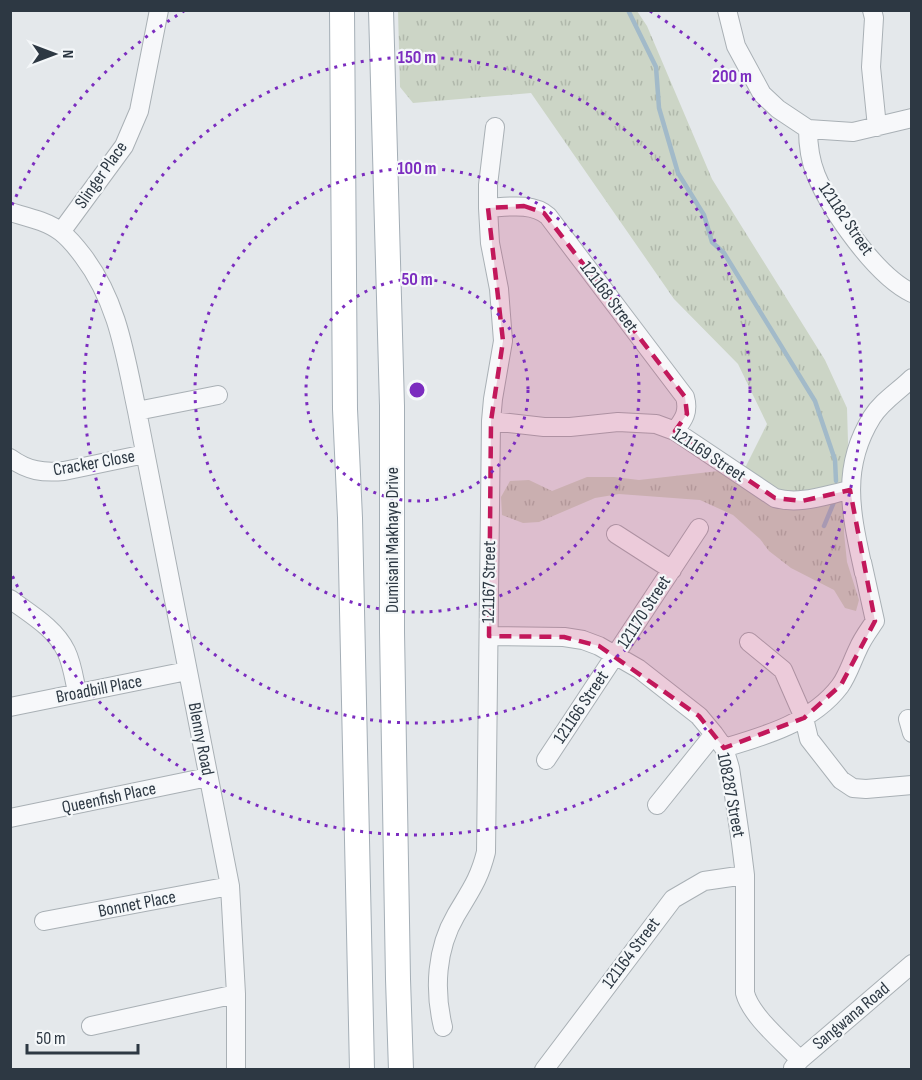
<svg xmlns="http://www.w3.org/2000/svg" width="922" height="1080" font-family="'Sofia Sans Condensed',sans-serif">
<defs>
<pattern id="grass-tufts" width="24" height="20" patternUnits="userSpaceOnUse" patternTransform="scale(1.5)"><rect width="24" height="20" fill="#ccd5c6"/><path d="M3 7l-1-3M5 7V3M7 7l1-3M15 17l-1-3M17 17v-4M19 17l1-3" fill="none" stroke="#b0b8ab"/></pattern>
</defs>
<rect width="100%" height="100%" fill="#e4e8eb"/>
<path fill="url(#grass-tufts)" d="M 398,11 L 637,11 L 647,26 L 712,179 L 825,360 L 847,408 L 848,442 L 844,533 L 847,562 L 859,600 L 856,611 L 845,608 L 834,590 L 791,568 L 769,551 L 760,539 L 733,515 L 700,500 L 619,494 L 595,498 L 539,522 L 523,523 L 502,515 L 501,497 L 510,481 L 529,480 L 552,491 L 587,477 L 614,477 L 639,480 L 745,468 L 767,424 L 738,364 L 674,299 L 531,93 L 413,103 L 400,87 Z"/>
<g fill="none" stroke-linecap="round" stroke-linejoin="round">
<path stroke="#a2bac9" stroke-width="4.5" d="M 628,10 L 656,67 L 659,108 L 678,173 L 704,215 L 712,242 L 724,253 L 815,401 L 835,460 L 836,481
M 824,526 L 834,502"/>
<defs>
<path id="minor" d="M 727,10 L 736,46 L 762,94 L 778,109 L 808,129 L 853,132 L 912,118
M 872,10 L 874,18 L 871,67 L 877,127
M 808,129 C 808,145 810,160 816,175 C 831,211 876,276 912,293
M 488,208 C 507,207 532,202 548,216 L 685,397 C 689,412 684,419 675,431
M 10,212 C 27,217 47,221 61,232 C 70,239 77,248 83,256 C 118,302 125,355 137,411 L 230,886 L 236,994 L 236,1070
M 61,232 L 124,146 L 139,111 L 159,10
M 137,411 L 218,395
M 491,421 L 544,427 L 570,427 L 618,422 L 656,424 L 675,431 L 775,498 C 800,505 825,495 850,490
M 10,458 C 28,471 43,473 64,471 L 145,454
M 616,534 L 672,570
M 864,573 C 852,517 839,470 872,417 C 882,401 899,391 912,378
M 10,599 C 30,614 55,628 66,651 C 72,663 74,678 77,692
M 489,636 L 564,637 L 583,640 L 599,646 L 639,669 L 699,716 L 714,734 L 724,748 L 730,768 L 741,843 L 745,875 L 745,993 C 751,1016 783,1042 800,1060
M 749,642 L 783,670 L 804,718 L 809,739 L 841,780 L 853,788 L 866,789 L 912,785
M 10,707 L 187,671
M 908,719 L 912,733
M 724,748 C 765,736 813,722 840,686 C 848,675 852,661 858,649 C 862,639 869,630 875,621 L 862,562
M 546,760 L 699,528
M 657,805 L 714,734
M 10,818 L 208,777
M 44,921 L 230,886
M 91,1026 L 236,994
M 443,1027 C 434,990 436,949 456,915 C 470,891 479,880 486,852 L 491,421 L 493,399 L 503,341 L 499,289 L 490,243 L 488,208 L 488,185 L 495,127
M 793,1068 L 800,1060 L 912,964
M 544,1070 L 673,899 L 704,881 L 745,875"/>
<path id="major" d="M 342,10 L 345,409 L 350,518 L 362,1070
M 381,10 L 392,406 L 392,632 L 398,979 L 401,1070"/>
</defs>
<use href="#minor" stroke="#a9b0b5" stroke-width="20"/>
<use href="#major" stroke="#a4aeb6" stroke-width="26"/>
<use href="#minor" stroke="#f7f8fa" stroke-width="18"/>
<use href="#major" stroke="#fff" stroke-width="24"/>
</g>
<path fill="#c2185b" fill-opacity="0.2" stroke="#c2185b" stroke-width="4.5" stroke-dasharray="12 8" stroke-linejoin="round" d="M 524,206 L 544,213 L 685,397 L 687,414 L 675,431 L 775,498 L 802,501 L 850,490 L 875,621 L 841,685 L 804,718 L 724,748 L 699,716 L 599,646 L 564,637 L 489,636 L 491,421 L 503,341 L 488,208 Z"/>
<g fill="none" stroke="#7b2cbf" stroke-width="3" stroke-dasharray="3 6">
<circle cx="417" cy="390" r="111"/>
<circle cx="417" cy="390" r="222"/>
<circle cx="417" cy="390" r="333"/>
<path d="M12 205A445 445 0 0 1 184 11M650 11A445 445 0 1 1 12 575"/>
</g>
<g text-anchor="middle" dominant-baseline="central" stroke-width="4.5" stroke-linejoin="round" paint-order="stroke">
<g font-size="18" fill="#2d3843" stroke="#f4f7f9">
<text transform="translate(101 175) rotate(-55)">Slinger Place</text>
<text transform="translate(846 219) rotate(56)">121182 Street</text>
<text transform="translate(609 297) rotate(53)">121168 Street</text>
<text transform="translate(709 455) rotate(33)">121169 Street</text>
<text transform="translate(94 463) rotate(-10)">Cracker Close</text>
<text transform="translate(392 540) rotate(-90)">Dumisani Makhaye Drive</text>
<text transform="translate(489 582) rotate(-89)">121167 Street</text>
<text transform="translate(644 612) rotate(-57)">121170 Street</text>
<text transform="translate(99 689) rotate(-11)">Broadbill Place</text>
<text transform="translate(581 707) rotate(-56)">121166 Street</text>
<text transform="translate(201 739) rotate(79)">Blenny Road</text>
<text transform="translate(731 795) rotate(79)">108287 Street</text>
<text transform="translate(109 798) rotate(-12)">Queenfish Place</text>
<text transform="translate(137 904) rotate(-11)">Bonnet Place</text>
<text transform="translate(631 953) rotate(-53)">121164 Street</text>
<text transform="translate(851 1016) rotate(-40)">Sangwana Road</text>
</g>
</g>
<circle cx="417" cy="390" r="9" fill="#7b2cbf" stroke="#f4f7f9" stroke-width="3"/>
<g font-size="18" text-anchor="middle" font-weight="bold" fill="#7b2cbf" stroke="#f4f7f9" stroke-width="4.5" stroke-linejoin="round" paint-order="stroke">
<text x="417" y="63">150 m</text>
<text x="732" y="82">200 m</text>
<text x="417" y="174">100 m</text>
<text x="417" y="285">50 m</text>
</g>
<rect width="922" height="1080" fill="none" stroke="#2d3843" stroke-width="24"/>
<g transform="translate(54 54) rotate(90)" stroke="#f4f7f9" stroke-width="4.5" paint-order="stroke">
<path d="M0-4.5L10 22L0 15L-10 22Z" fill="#2d3843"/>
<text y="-9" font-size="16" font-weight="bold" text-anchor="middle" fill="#2d3843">N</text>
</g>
<path d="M27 1044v9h111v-9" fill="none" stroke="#2d3843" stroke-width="3"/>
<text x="36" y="1044" font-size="18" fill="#2d3843" stroke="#f4f7f9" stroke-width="4.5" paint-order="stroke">50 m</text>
</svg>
